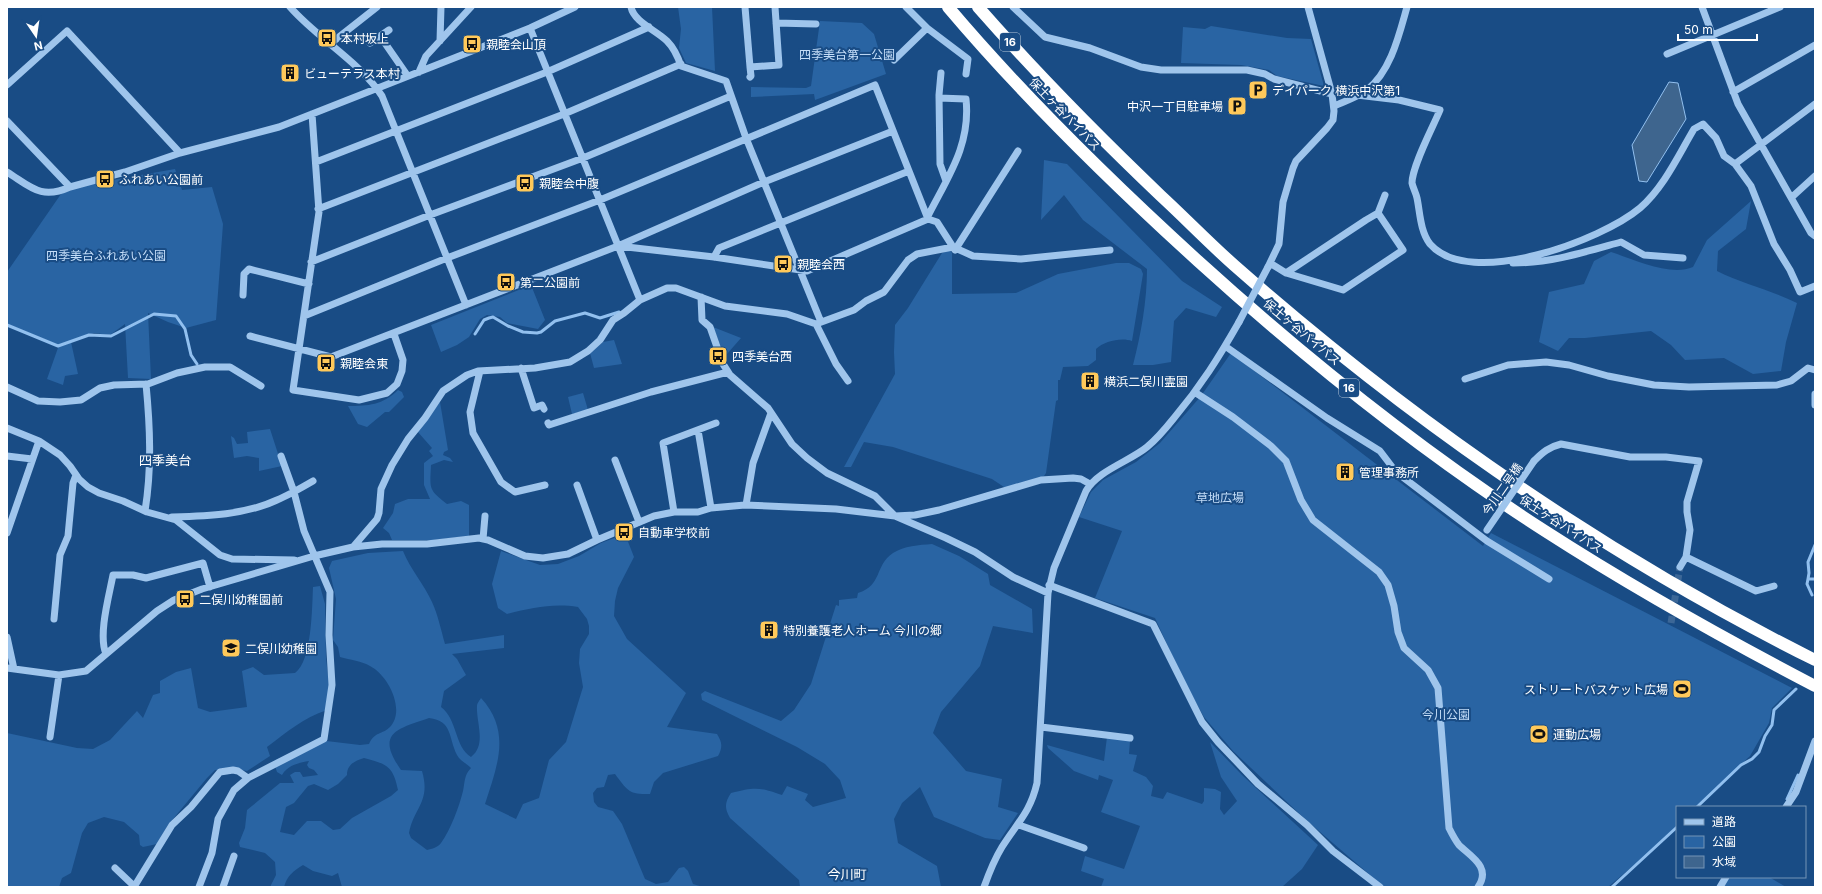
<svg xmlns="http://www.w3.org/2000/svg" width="1822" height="894" font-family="Inter,'Noto Sans JP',sans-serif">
<rect width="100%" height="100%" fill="#194c85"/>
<path fill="#2964a3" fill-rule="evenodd" d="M 678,7 L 712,7 L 715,71 L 686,63 L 679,48 L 681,29 Z
M 820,21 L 862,23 L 874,34 L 886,74 L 815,100 L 814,94 L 751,97 L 751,87 L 806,88 L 811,86 Z
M 1211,26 L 1287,38 L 1311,39 L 1324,86 L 1277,76 L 1269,70 L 1241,65 L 1181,63 L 1183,27 L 1205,29 Z
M 1044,160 L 1067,164 L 1182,281 L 1222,307 L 1216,317 L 1186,308 L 1174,321 L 1171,362 L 1153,365 L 1133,365 C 1141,334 1147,301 1147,269 L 1083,220 L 1064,195 L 1041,220 Z
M 175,169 L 182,190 L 212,187 L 223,224 L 216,320 L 186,328 L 168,322 L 148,313 L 151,379 L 128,378 L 125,324 L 110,335 L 94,333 L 71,342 L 78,374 L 65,376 L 63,385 L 47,379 L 59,345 L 7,324 L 7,272 L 61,194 L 73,187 Z
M 1751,201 L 1746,229 L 1718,251 L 1717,271 C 1743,284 1771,290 1797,303 L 1786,342 L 1781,371 L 1753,374 L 1724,358 L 1685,360 L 1671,345 L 1651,331 L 1585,338 L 1569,338 L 1558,351 L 1539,342 L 1549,292 L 1584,284 L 1594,261 L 1611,252 C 1633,259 1670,277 1693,267 L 1707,240 Z
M 950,250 L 952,253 L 952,294 L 1016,293 L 1058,274 L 1116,263 L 1129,263 L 1141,269 L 1143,274 L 1132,341 C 1122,337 1104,341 1096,349 L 1096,360 L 1088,366 L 1063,367 L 1060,380 L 1058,380 L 1058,400 L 1056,401 L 1046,473 L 1044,476 L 1007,489 L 992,479 L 893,447 L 864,442 L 851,467 L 844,467 L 895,374 L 894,352 L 895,325 L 908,308 L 942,253 Z
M 531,285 L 545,320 L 538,329 L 507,323 L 500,317 L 487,315 L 480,319 L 469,337 L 457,345 L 441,352 L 431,325 Z
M 713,327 L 741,338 L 727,354 L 726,360 Z
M 614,340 L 622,364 L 594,368 L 590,353 L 603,342 Z
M 1231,353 L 1483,546 L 1491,533 L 1792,688 L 1772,708 L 1769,723 L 1750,756 L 1696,807 L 1677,807 L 1677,825 L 1646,855 L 1608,887 L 1384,887 L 1305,819 L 1233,751 L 1204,717 L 1184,681 L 1155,618 L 1095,598 L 1122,531 L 1079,517 L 1091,492 L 1103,480 L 1136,462 L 1160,443 L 1201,396 Z
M 398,390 L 402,392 L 404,397 L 389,412 L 385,412 L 367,427 L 358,424 L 348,406 C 368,406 383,405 398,390 Z
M 583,393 L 588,410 L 572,414 L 568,397 Z
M 440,402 L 448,450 L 444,452 L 443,455 L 450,458 L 453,462 L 444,460 L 431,465 C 430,489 428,489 447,504 L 461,501 L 469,505 L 469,536 L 434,540 L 392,540 L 389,533 L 383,528 L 393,513 L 395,504 L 408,499 L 430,499 L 424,485 L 424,463 L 433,456 L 429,451 L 432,448 L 417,431 Z
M 270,429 L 282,466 L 259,471 L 259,458 L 247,456 L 234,458 L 231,436 L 234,438 L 237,444 L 248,443 L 247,432 Z
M 625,534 L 634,557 L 618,588 L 615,601 L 614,616 L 627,639 L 686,693 L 667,727 L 717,734 C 722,742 723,747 718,756 L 663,773 L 654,782 L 650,794 C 629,795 627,790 615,774 L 608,775 L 604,787 L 597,788 L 593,793 L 594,802 L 598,807 L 613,811 L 622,824 L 645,879 L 656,884 L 668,882 L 679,868 L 684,867 L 688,871 L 693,884 L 703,887 L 342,887 L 338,873 L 332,876 L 313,871 L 303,865 C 293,871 287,876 284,887 L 270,887 L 276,875 L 275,862 L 265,853 L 240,847 L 239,843 L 245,828 L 247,810 L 280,783 L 294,783 L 290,775 L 295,772 L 300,772 L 303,777 L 318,775 L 314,770 L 309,768 L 307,765 L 309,761 C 298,763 288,765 282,775 L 277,772 L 274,763 L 277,759 L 286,757 L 318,740 L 360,745 L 369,744 C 375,731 382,735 390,727 C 406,710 388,675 370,666 C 362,661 350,660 340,657 L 338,647 L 333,640 L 336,599 L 329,568 L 332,561 L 368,553 L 403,551 C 410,569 424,584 432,602 C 438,615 441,630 445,644 L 504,635 L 504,648 L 452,654 L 457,659 L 466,675 L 444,691 L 441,707 C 458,720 454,746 471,757 C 487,745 476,722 477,706 C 477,703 480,700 481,698 C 512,732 497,766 485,804 L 516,819 L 523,804 L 539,798 L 549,760 L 566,742 L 583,687 L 579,663 L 580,649 L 589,634 L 589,626 L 587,619 L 578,607 C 553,603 531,608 507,614 L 498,608 L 492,584 L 501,551 L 540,565 L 558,564 L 579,556 L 601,543 ZM 429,718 C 453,721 448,737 457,755 C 460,761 466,763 471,768 C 464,775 465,782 463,791 C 459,807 451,829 441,843 C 438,847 432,849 427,850 L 411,838 L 409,833 C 414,807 431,802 422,771 L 401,770 C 375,733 397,729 429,718 ZM 364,758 C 386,764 393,765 398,790 L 391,796 L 352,818 L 340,829 L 333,830 L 321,821 L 307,821 L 294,835 L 280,832 L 286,807 L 294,803 L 308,786 L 314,784 L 328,790 L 338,784 L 347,775 C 347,765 354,761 364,758 Z
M 932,544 L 959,556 L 988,574 L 990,585 L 1032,609 L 1033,633 L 993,626 L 980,666 L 941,712 L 933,733 L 966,771 L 1002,779 L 998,807 L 1018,813 L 1000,840 L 985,838 L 934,817 L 920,787 L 902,803 L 894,819 L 898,843 L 937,866 L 941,887 L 800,887 L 799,880 L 730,818 C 724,808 725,802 731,793 C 755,787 759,787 782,795 L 787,786 L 808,794 L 805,800 L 813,807 L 846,798 L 840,780 L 825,764 L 797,747 L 702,700 L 701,694 L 705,691 L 781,721 L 794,710 L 811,684 L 836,605 L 839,606 L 839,600 L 857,598 L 858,593 C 883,585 874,566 893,553 C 904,546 919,545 932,544 Z
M 320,586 L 325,604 L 326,658 L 329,685 L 327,710 C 303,718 287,732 267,747 L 270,756 L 247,771 L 237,769 L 215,770 L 207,778 L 168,825 L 157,844 L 143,847 L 140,845 L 139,835 L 124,822 L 104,817 L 88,823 L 82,833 L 71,873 L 62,878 L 59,887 L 7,887 L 7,733 L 77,748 L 93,749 L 110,740 L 137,711 L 143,718 L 153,695 L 160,693 L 160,681 L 176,672 L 191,668 L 198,708 L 210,712 L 247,707 L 242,671 L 253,667 L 264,675 L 295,673 C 312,661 312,608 313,587 Z
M 1107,737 L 1130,741 L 1129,754 L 1137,755 L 1133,771 L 1146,777 L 1153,786 L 1151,796 L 1163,799 L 1167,792 L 1202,804 L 1204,801 L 1204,788 L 1215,789 L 1221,792 L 1220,809 L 1224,815 L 1237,801 L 1221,777 L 1210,742 L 1242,775 L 1318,845 L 1302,869 L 1282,887 L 1101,887 L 1104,879 L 1081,871 L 1085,856 L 1124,869 L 1140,826 L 1101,812 L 1113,780 L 1099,775 L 1098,780 L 1074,771 L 1048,748 L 1047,745 L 1104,761 Z
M 1727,877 L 1769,877 L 1786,887 L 1721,887 Z"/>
<path fill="#3e658e" stroke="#92c0ef" d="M 1669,82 L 1678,83 L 1686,119 L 1647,182 L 1639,181 L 1632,145 Z"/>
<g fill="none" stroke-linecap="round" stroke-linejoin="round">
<path stroke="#92c0ef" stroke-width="3" d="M 7,325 L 58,346 L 89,335 L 111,336 L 154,314 L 176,316 L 185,329 L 191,355 L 197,364
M 475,334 L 484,320 L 489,318 L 493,317 L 508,326 L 523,332 L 537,333 L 541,332 L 555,321 L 585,313 L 600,318 L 619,312
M 1808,579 L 1809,573 L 1808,562 L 1815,545
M 1812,595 L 1807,584 L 1808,579 L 1815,579
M 1787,799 L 1798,775
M 1697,807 L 1741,765 L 1752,759 L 1759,752 L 1765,736 L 1772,725 L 1774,710 L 1796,689
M 1612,887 L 1677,827"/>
<path stroke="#3c6797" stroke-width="7" stroke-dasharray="7 3.5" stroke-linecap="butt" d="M 1671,623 L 1680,567"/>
<path stroke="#9fc5ec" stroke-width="7" d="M 290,7 C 318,39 359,61 382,96 L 466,305
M 631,7 C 634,22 656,30 667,41 C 674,48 678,57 681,66 L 726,81 L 746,138 L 821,322
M 745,7 L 750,67
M 906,7 L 927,28 L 968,59 L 966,74
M 1013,7 L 1045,37 L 1090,48 L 1141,67 L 1161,70 L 1247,70 L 1265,74 L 1274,79 L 1332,94
M 1702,7 L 1738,104 L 1811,233 L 1815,236
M 776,23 L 816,24
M 530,28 L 640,300
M 380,36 L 407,75
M 440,41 L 441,7
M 370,43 L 389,30
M 330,44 L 377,7
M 1667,54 L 1780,7
M 894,60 L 927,28
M 419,72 L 426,56 L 471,7
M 941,73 L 939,95 L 940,164 L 946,181
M 750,77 L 751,76 L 750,67 L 779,65 L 775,7
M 7,85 L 67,31 L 180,153
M 1733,92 L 1815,45
M 1357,95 L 1399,100 L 1440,110 C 1433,127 1412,166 1412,183 C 1413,188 1416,193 1417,198 C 1420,212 1420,231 1430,244 C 1470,290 1602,240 1640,208 C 1664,187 1678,156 1694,129 L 1703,124 L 1716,138 L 1724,156 L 1735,164 L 1751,186 L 1774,244 L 1790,270 L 1800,292 L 1815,286
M 1334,106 C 1345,101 1358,97 1367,90 C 1391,71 1399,35 1407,7
M 312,114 L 319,212 L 293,390 L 359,400 L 387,393 L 397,384 L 402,371 L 403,360 L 394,334
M 7,121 L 70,187 L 125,172 L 180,153 L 279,127 L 530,28 L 575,7
M 316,162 L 547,72 L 649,27
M 1735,164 L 1815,104
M 7,172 C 31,187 41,200 70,187
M 1792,197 L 1815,176
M 318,209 L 564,114 L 681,64
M 927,218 C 947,178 971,146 966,99 L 939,98
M 618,246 L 714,257 L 807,271 L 928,219 L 937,222 L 953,247
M 955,250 L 1018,151
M 714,257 L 719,248 L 909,171
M 311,262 L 430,215 L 583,158 L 731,96
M 1270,263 L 1286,273 L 1366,220 L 1378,213 L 1385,195
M 1513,263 C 1551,263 1585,252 1621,242 L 1644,255 L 1683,258
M 1268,267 L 1279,244 L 1283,202 L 1293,168 L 1296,161 L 1327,128 L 1333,120 L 1334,111 L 1332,94 L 1308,7
M 1286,273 L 1343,290 L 1403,250 L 1378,213
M 243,295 L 244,274 L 249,269 L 309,284
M 701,297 L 702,320 L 710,327 L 723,364 L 730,375 L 768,408 L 792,444 L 807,458 L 827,473 L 875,496 L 895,516 L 915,515 L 939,510 L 1041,480 L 1073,478 L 1081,479 L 1090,484
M 304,316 L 447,258 L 600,200 L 875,85 L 928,219
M 816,324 L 836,364 L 848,381
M 250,336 L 331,357 L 618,246 L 764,182 L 893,131
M 1225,346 L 1327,418 L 1380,451 L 1396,472 L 1487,541 L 1549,579
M 521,368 L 534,408 L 542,405 L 544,409
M 480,371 L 470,412 L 473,433 L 501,482 L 515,492 L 545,485
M 1465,379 L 1508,365 L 1546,362 L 1569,365 L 1608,376 L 1654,385 L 1689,387 L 1777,385 L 1791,381 L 1808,368 L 1815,370
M 7,387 L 38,401 L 60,402 L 81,400 L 100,388 L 114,385 L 148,384 L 177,373 L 205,367 L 230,367 L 261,386
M 1196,393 L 1233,417 L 1271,446 L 1286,461 L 1301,500 L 1313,520 L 1379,572 L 1388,585 L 1394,606 L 1398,632 L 1404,648 L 1428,670 L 1438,688 L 1449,828 C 1452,834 1455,840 1459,845 C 1470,856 1492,867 1478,887
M 1815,394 L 1815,405
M 548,423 L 549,425 L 651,392 L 728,372
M 7,428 L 39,441 L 60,455 L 70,466 L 79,479 L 88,487 L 99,493 L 123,501 L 147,512 L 176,520 L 220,555 L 232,559 L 294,560
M 698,430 L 711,508
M 7,456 L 32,459
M 615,460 L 639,522
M 1534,461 C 1543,452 1549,447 1561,444 L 1630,457 L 1666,457 L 1699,461 L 1687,502 L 1687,512 L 1690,530 L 1686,557 L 1680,567
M 577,485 L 597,540
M 746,505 L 753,463 L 771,413
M 145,511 C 152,468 150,426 146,384
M 674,512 L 663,443 L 716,423
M 172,517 C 207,516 245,515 277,500 C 289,495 301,488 313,481
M 7,533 L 39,441
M 483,539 L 485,516
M 353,547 L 377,519 L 379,513 L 381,489 L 392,465 L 408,439 L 425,418 L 443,391 L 467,375 L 478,371 L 535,368 L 570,362 L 588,351 L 600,340 L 613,320 L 624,313 L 640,300 L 667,288 L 676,288 L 725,306 L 787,314 L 816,324 L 854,310 L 866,301 L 884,292 L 908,260 L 917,254 L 953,247 L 973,256 L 1021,259 L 1110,250
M 1686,557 L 1756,591 L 1774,586
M 1049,585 L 1153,624 L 1202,722 L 1218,742 L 1258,784 L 1307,825 L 1333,851 L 1380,887
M 54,619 L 60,555 L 68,536 L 73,483 L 76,475
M 7,637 L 14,669
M 106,654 C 98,635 109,596 113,575 L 133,575 L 146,578 L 203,563 L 210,587
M 7,668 L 59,675 L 86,671 L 157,611 L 174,600 L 202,589 L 314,556 L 353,547 L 382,544 L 427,544 L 479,538 L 488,540 L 525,556 L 543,558 L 568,554 L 597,540 L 654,516 L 674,512 L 698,512 L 711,508 L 745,505 L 836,509 L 895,516 L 946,538 L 975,552 L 1013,577 L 1048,593
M 1041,727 L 1130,738
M 50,737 L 59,675
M 1786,807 L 1796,792 L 1815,741
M 1019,825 L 1084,848
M 115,868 L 135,887
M 134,887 L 172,825 L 191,807 L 220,772 L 233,770 L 238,771 L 248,778
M 199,887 L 212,853 L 218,819 L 234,790 L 248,778 L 324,739 L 332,685 L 329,635 L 330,592 L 304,531 L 294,492 L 281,456
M 223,887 L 234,856
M 984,887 C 989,873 994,860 1002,847 C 1017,823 1030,813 1037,783 L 1048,593 L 1054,568 L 1086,491 C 1097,471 1130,461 1147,447 C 1158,438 1166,428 1174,418 C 1201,386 1219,357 1239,322
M 1720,887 L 1726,877"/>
<path stroke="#fff" stroke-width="12" d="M 948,7 C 1025,98 1110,181 1198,261 C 1306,359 1422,452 1545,531 C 1632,587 1723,638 1815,686
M 978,7 C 1036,73 1098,136 1161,196 C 1186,219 1210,244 1235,266 C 1411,421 1605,555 1815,660"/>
<path stroke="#9fc5ec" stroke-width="7" d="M 1239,322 L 1268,267
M 1487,530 L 1534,461"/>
</g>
<defs>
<symbol id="bus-square" viewBox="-11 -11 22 22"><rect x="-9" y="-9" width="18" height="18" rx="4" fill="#ffc95a" stroke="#194c85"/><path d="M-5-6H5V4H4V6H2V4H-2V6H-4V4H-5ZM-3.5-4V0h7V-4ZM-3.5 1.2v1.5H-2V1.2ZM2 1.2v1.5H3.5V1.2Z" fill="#111"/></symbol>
<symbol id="building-square" viewBox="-11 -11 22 22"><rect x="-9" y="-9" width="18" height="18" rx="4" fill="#ffc95a" stroke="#194c85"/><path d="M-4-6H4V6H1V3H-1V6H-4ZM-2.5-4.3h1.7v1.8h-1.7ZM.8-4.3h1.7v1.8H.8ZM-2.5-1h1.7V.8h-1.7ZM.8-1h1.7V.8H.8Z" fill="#111"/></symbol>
<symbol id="parking-square" viewBox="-11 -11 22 22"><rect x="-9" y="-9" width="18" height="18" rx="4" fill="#ffc95a" stroke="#194c85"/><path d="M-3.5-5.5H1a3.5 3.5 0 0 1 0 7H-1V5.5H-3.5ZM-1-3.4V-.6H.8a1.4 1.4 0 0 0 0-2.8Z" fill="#111"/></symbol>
<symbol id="school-square" viewBox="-11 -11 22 22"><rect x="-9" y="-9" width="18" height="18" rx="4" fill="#ffc95a" stroke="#194c85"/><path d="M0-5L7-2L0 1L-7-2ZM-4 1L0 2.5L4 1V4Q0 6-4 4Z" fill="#111"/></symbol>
<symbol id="stadium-square" viewBox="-11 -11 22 22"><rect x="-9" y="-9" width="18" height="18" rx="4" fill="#ffc95a" stroke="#194c85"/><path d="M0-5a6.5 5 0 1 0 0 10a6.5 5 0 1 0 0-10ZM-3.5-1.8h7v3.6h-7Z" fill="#111"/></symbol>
</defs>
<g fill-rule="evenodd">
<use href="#bus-square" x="316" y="27" width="22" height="22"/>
<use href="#bus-square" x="461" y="33" width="22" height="22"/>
<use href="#building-square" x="279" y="62" width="22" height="22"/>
<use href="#parking-square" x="1247" y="79" width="22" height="22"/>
<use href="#parking-square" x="1226" y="95" width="22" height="22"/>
<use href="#bus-square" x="94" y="168" width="22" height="22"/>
<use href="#bus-square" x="514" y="172" width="22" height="22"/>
<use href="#bus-square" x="772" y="253" width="22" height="22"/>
<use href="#bus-square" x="495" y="271" width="22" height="22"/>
<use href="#bus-square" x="707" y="345" width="22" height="22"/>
<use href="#bus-square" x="315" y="352" width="22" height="22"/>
<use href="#building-square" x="1079" y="370" width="22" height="22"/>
<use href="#building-square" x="1334" y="461" width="22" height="22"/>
<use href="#bus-square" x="613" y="521" width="22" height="22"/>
<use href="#bus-square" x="174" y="588" width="22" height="22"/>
<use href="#building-square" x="758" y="619" width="22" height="22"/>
<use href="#school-square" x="220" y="637" width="22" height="22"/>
<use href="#stadium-square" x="1671" y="678" width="22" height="22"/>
<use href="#stadium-square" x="1528" y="723" width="22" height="22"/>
</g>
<g text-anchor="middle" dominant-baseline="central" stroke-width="4" stroke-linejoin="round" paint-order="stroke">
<g fill="#194c85" stroke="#bac9da" stroke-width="1">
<rect x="1000" y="33" width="20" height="18" rx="3"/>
<rect x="1339" y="379" width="20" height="18" rx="3"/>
</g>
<g font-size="11" font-weight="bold" fill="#fff">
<text x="1010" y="42">16</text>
<text x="1349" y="388">16</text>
</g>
<g font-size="12" fill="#fff" stroke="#194c85" text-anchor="start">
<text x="341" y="38">本村坂上</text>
<text x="486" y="44">親睦会山頂</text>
<text x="304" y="73">ビューテラス本村</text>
<text x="1272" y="90">デイパーク 横浜中沢第1</text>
<text x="1223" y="106" text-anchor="end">中沢一丁目駐車場</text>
<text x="119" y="179">ふれあい公園前</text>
<text x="539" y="183">親睦会中腹</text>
<text x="797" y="264">親睦会西</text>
<text x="520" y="282">第二公園前</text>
<text x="732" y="356">四季美台西</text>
<text x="340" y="363">親睦会東</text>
<text x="1104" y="381">横浜二俣川霊園</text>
<text x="1359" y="472">管理事務所</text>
<text x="638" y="532">自動車学校前</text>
<text x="199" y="599">二俣川幼稚園前</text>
<text x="783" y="630">特別養護老人ホーム 今川の郷</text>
<text x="245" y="648">二俣川幼稚園</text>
<text x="1668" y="689" text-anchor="end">ストリートバスケット広場</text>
<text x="1553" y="734">運動広場</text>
</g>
<g font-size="12" fill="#c5def9" stroke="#194c85">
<text x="847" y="54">四季美台第一公園</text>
<text x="106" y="255">四季美台ふれあい公園</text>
<text x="1220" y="497">草地広場</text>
<text x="1446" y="714">今川公園</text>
</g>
<g font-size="12" fill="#fff" stroke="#194c85">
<text transform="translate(1065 114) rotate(46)">保土ヶ谷バイパス</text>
<text transform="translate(1302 332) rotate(40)">保土ヶ谷バイパス</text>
<text transform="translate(1502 489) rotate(-55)">今川二号橋</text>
<text transform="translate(1561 524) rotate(33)">保土ヶ谷バイパス</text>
</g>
<g font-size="13" fill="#fff" stroke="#194c85">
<text x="165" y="460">四季美台</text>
<text x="847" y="874">今川町</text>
</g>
</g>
<rect width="1822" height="894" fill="none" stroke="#ffffff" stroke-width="16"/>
<rect x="1676" y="806" width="130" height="72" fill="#194c85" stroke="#7594b6"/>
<rect x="1684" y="819" width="20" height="6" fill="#9fc5ec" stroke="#7594b6"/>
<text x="1712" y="826" font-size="12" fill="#ffffff">道路</text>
<rect x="1684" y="836" width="20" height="12" fill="#2964a3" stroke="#7594b6"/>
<text x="1712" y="846" font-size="12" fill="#ffffff">公園</text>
<rect x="1684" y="856" width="20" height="12" fill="#3e658e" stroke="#7594b6"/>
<text x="1712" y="866" font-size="12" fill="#ffffff">水域</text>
<g transform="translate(36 36) rotate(167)" stroke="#194c85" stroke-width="3" paint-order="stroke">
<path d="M0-3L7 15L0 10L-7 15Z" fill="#ffffff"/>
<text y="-6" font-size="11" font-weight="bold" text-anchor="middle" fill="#ffffff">N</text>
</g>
<path d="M1678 34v6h79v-6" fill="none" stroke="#ffffff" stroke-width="2"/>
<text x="1684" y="34" font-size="12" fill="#ffffff" stroke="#194c85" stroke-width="3" paint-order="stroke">50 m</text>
</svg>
